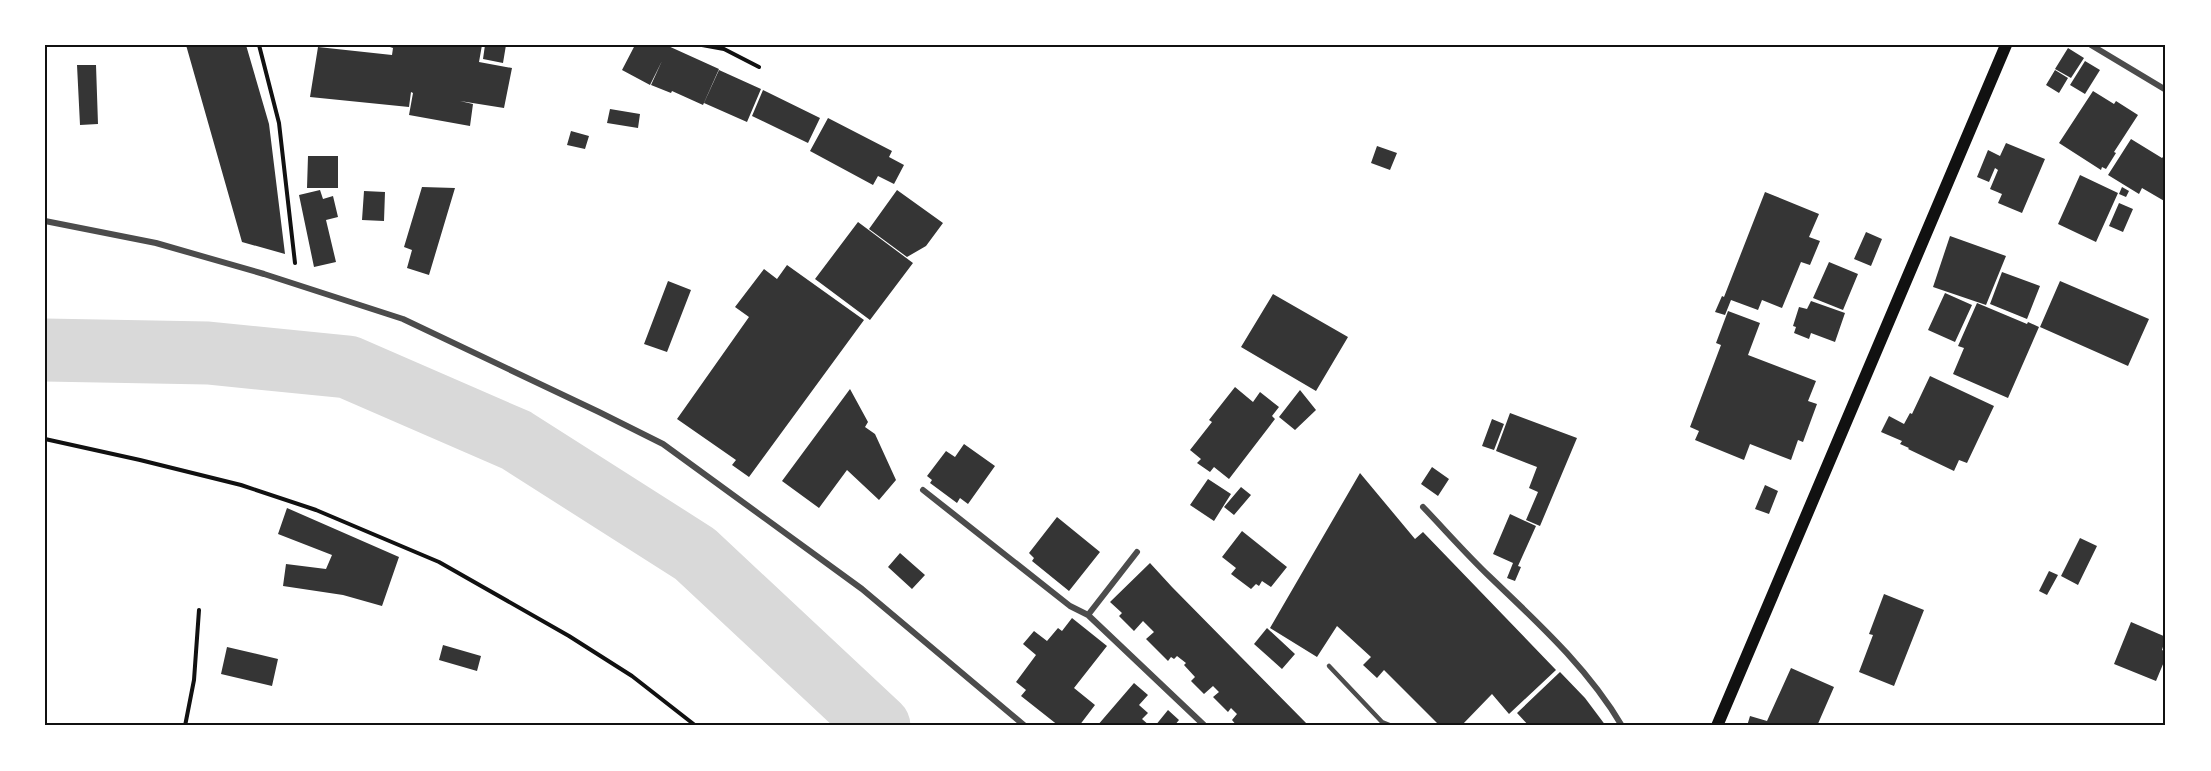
<svg xmlns="http://www.w3.org/2000/svg" width="2211" height="771" font-family="Helvetica,sans-serif">
<rect width="100%" height="100%" fill="#fff"/>
<g fill="none" stroke-linecap="round" stroke-linejoin="round">
<path stroke="#d9d9d9" stroke-width="63" d="M 45,350 L 208,353 L 348,367 L 516,440 L 695,554 L 879,726"/>
</g>
<path fill="#353535" d="M 186,45 L 246,45 L 269,124 L 285,254 L 242,242 Z
M 384,45 L 482,45 L 479,62 L 512,68 L 504,108 L 460,101 L 473,104 L 470,126 L 409,115 L 413,93 L 411,92 L 409,107 L 310,97 L 318,47 L 392,55 L 393,48 Z
M 485,45 L 506,45 L 503,63 L 483,59 Z
M 635,45 L 666,45 L 719,69 L 703,105 L 672,91 L 671,93 L 651,85 L 662,61 L 650,85 L 622,70 Z
M 2068,48 L 2084,58 L 2071,78 L 2055,69 Z
M 2085,61 L 2100,70 L 2085,94 L 2070,85 Z
M 77,65 L 96,65 L 98,124 L 80,125 Z
M 719,70 L 761,89 L 747,122 L 704,103 Z
M 2055,70 L 2068,78 L 2059,93 L 2046,85 Z
M 763,90 L 820,118 L 808,143 L 752,116 Z
M 2093,91 L 2114,104 L 2116,101 L 2138,115 L 2114,152 L 2116,153 L 2106,169 L 2102,167 L 2101,170 L 2059,143 Z
M 610,109 L 640,114 L 638,128 L 607,123 Z
M 828,118 L 892,151 L 889,157 L 904,165 L 894,184 L 878,176 L 873,185 L 810,151 Z
M 571,131 L 589,136 L 585,149 L 567,145 Z
M 2131,139 L 2162,158 L 2163,157 L 2166,159 L 2166,202 L 2142,188 L 2139,194 L 2108,175 Z
M 2006,143 L 2045,159 L 2022,213 L 1998,203 L 2002,194 L 1990,189 L 1998,170 L 1995,168 L 1989,182 L 1977,177 L 1988,150 L 2000,156 Z
M 1377,146 L 1397,153 L 1390,170 L 1371,163 Z
M 308,156 L 338,156 L 338,188 L 307,188 Z
M 2080,175 L 2118,193 L 2096,242 L 2058,224 Z
M 422,187 L 455,188 L 429,275 L 407,268 L 412,250 L 404,247 Z
M 2122,187 L 2129,191 L 2126,197 L 2119,194 Z
M 320,190 L 323,199 L 333,196 L 338,217 L 326,220 L 336,262 L 314,267 L 299,195 Z
M 897,190 L 943,223 L 926,246 L 907,257 L 869,229 Z
M 364,191 L 385,192 L 384,221 L 362,220 Z
M 1765,192 L 1819,214 L 1809,237 L 1820,241 L 1810,265 L 1801,262 L 1782,308 L 1762,300 L 1758,310 L 1731,300 L 1725,315 L 1715,312 L 1722,296 L 1724,297 Z
M 2119,203 L 2133,209 L 2123,232 L 2109,226 Z
M 858,222 L 913,263 L 870,320 L 815,279 Z
M 1866,232 L 1882,239 L 1871,266 L 1854,259 Z
M 1950,236 L 2006,256 L 1986,305 L 1933,287 Z
M 1829,262 L 1858,274 L 1843,310 L 1813,298 Z
M 787,265 L 864,320 L 749,477 L 732,465 L 736,460 L 677,419 L 749,317 L 735,307 L 764,269 L 777,279 Z
M 2002,272 L 2040,286 L 2027,319 L 1990,304 Z
M 668,281 L 691,290 L 667,352 L 644,344 Z
M 2060,281 L 2149,319 L 2128,366 L 2040,327 Z
M 1945,293 L 1972,305 L 1955,342 L 1928,330 Z
M 1273,294 L 1348,337 L 1316,391 L 1241,347 Z
M 1811,301 L 1845,313 L 1835,342 L 1811,333 L 1809,339 L 1794,333 L 1796,327 L 1793,326 L 1799,307 L 1807,309 Z
M 1977,303 L 2027,324 L 2028,322 L 2039,327 L 2008,398 L 1953,374 L 1964,348 L 1958,346 Z
M 1728,311 L 1760,323 L 1748,355 L 1816,381 L 1808,401 L 1817,404 L 1803,442 L 1798,440 L 1791,460 L 1750,444 L 1744,460 L 1695,440 L 1699,431 L 1690,427 L 1721,345 L 1716,343 Z
M 1930,376 L 1994,406 L 1967,463 L 1959,460 L 1954,471 L 1908,449 L 1909,448 L 1900,444 L 1902,441 L 1881,432 L 1889,416 L 1904,424 L 1910,413 L 1912,414 Z
M 1235,387 L 1253,402 L 1260,392 L 1279,407 L 1272,416 L 1275,419 L 1229,479 L 1214,467 L 1210,472 L 1197,463 L 1201,459 L 1190,450 L 1212,422 L 1209,420 Z
M 850,389 L 868,422 L 865,427 L 875,434 L 896,480 L 879,500 L 847,470 L 819,508 L 782,481 Z
M 1300,390 L 1316,410 L 1295,430 L 1279,417 Z
M 1510,413 L 1577,438 L 1540,526 L 1526,520 L 1538,492 L 1529,488 L 1537,467 L 1496,451 Z
M 1492,419 L 1504,424 L 1494,450 L 1482,446 Z
M 964,444 L 995,466 L 968,504 L 960,498 L 957,503 L 930,483 L 932,480 L 927,476 L 946,451 L 955,457 Z
M 1432,467 L 1449,479 L 1438,496 L 1421,484 Z
M 1360,473 L 1415,539 L 1423,532 L 1556,670 L 1509,714 L 1492,694 L 1461,726 L 1440,726 L 1384,670 L 1377,678 L 1363,665 L 1371,657 L 1337,626 L 1317,657 L 1270,628 Z
M 1208,479 L 1231,494 L 1214,521 L 1190,505 Z
M 1765,485 L 1778,491 L 1769,514 L 1755,509 Z
M 1241,487 L 1251,495 L 1234,515 L 1224,507 Z
M 287,508 L 399,557 L 382,606 L 343,595 L 283,586 L 286,564 L 326,569 L 332,555 L 278,534 Z
M 1510,514 L 1536,526 L 1518,566 L 1521,567 L 1515,581 L 1507,578 L 1513,563 L 1493,554 Z
M 1057,517 L 1100,552 L 1069,591 L 1032,561 L 1034,558 L 1029,553 Z
M 1242,531 L 1287,567 L 1271,587 L 1262,581 L 1259,586 L 1256,584 L 1251,589 L 1231,574 L 1236,568 L 1222,557 Z
M 2080,538 L 2097,546 L 2078,585 L 2061,576 Z
M 900,553 L 925,575 L 912,589 L 888,567 Z
M 1150,563 L 1172,587 L 1309,726 L 1237,726 L 1232,720 L 1237,714 L 1231,708 L 1228,712 L 1213,697 L 1219,692 L 1213,686 L 1204,694 L 1191,681 L 1195,677 L 1184,665 L 1186,663 L 1177,656 L 1174,659 L 1171,657 L 1168,661 L 1146,639 L 1154,632 L 1143,621 L 1134,631 L 1119,616 L 1122,613 L 1110,602 Z
M 2049,571 L 2058,575 L 2047,595 L 2039,591 Z
M 1884,594 L 1924,610 L 1894,686 L 1859,672 L 1873,635 L 1869,634 Z
M 1072,618 L 1107,646 L 1074,688 L 1095,705 L 1079,726 L 1059,726 L 1021,696 L 1026,690 L 1016,682 L 1036,655 L 1023,644 L 1034,631 L 1047,641 L 1058,628 L 1062,631 Z
M 2131,622 L 2166,637 L 2162,650 L 2166,652 L 2166,657 L 2156,681 L 2114,664 Z
M 1267,628 L 1295,654 L 1282,669 L 1254,644 Z
M 443,645 L 481,656 L 477,671 L 439,660 Z
M 227,647 L 278,659 L 272,686 L 221,674 Z
M 1791,668 L 1834,687 L 1817,726 L 1747,726 L 1750,716 L 1767,721 Z
M 1560,672 L 1585,698 L 1606,726 L 1529,726 L 1517,713 Z
M 1134,683 L 1148,695 L 1139,705 L 1148,713 L 1142,719 L 1150,726 L 1097,726 Z
M 1168,710 L 1179,720 L 1174,726 L 1155,726 Z"/>
<g fill="none" stroke-linecap="round" stroke-linejoin="round">
<path stroke="#111" stroke-width="4" d="M 259,45 L 279,123 L 295,263
M 702,45 L 724,49 L 759,67
M 45,439 L 140,460 L 241,485 L 316,510 L 439,562 L 569,636 L 632,676 L 696,726
M 185,726 L 194,680 L 199,610"/>
<path stroke="#4c4c4c" stroke-width="4.5" d="M 1329,666 L 1382,722 L 1392,726"/>
<path stroke="#4c4c4c" stroke-width="6" d="M 2091,45 L 2166,90
M 45,221 L 156,243 L 264,274 L 403,319 L 599,412 L 663,444 L 862,589 L 1025,726
M 923,490 L 1070,606 L 1088,615
M 1423,507 C 1445,530 1466,554 1489,576 C 1537,622 1588,668 1622,726
M 1137,552 L 1088,615 L 1205,726"/>
<path stroke="#111" stroke-width="12" d="M 1717,726 L 2006,45"/>
</g>
<rect width="2211" height="771" fill="none" stroke="#ffffff" stroke-width="93"/>
<rect x="46" y="46" width="2118" height="678" fill="none" stroke="#111" stroke-width="2"/>
</svg>
